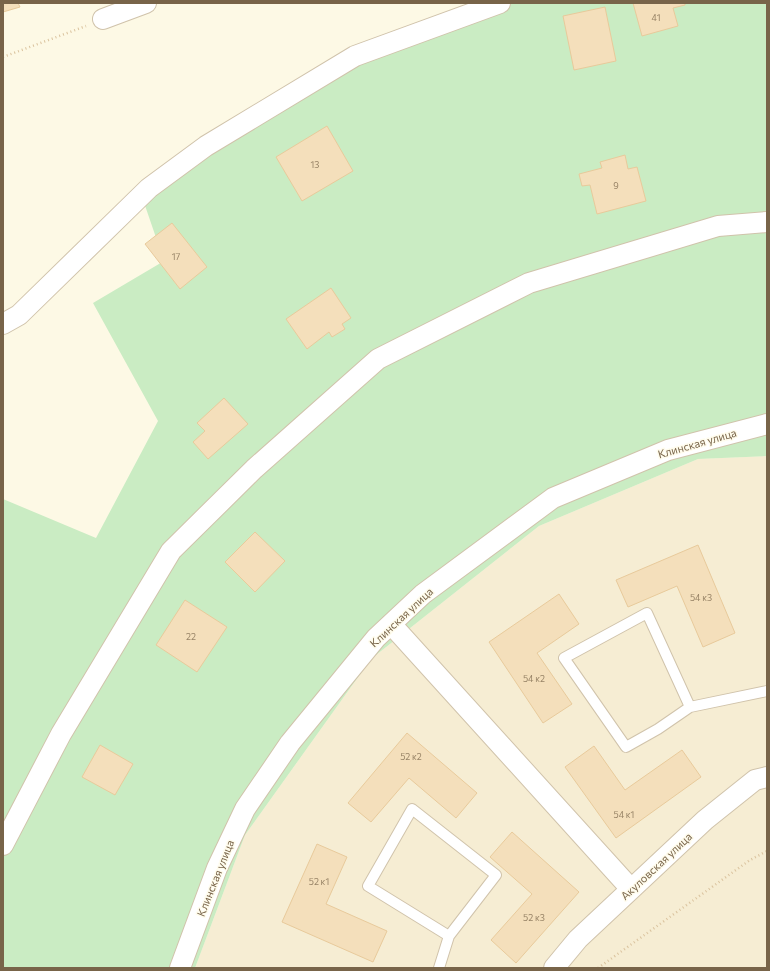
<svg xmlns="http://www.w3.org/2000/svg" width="770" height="971" font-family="Commissioner,sans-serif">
<rect width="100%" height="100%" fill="#fdf9e5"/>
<path fill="#f6edd3" d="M 767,456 L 767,968 L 195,968 L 245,835 L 371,659 L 539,526 L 698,459 Z"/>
<path fill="#caecc3" d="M 472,3 L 767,3 L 767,456 L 698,459 L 539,526 L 371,659 L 245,835 L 195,968 L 3,968 L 3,499 L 96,538 L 158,421 L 93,303 L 164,261 L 138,185 Z"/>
<path fill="#f4dfbb" stroke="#e8ca9b" d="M 3,3 L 18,3 L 20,7 L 3,12 Z
M 633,3 L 685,3 L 685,5 L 673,8 L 678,26 L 642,36 Z
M 605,7 L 616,61 L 574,70 L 563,16 Z
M 327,126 L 353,171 L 302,201 L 276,157 Z
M 625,155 L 628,169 L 637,167 L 646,201 L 597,214 L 590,185 L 582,186 L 579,174 L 602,168 L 600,162 Z
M 172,223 L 207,267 L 180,289 L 145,244 Z
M 331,288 L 351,318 L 342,324 L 345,329 L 332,337 L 329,332 L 307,349 L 286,319 Z
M 224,398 L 248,424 L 208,459 L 193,442 L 205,431 L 197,423 Z
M 255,532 L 285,561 L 255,592 L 225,562 Z
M 698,545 L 735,633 L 703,647 L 677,586 L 628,607 L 616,580 Z
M 559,594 L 579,624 L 537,653 L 572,704 L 543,723 L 489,642 Z
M 185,600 L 227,627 L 197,672 L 156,645 Z
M 407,733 L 477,793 L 456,818 L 409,778 L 371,822 L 348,803 Z
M 100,745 L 133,764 L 115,795 L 82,777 Z
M 594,746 L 625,790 L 682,750 L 701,777 L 616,838 L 565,767 Z
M 512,832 L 579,892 L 516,963 L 491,940 L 532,894 L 490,857 Z
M 317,844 L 347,857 L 326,904 L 387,931 L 373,962 L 282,922 Z"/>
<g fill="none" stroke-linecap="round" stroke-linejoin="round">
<defs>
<path id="lane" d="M 690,707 L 647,613 L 564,658 L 626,747 L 658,729 L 690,707 L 767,691
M 439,968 L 449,936 L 368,886 L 412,809 L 496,875 L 449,936"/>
<path id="street" d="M 103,19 L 146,3
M 3,324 L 19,315 L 149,188 L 206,146 L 355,56 L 500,3
M 391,624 L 631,889
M 3,845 L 61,734 L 171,551 L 254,469 L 378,359 L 529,283 L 718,226 L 767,222
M 180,968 L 217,868 L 245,809 L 290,743 L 376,638 L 423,594 L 553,498 L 668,450 L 767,424
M 554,968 L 578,939 L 705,820 L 755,780 L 767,777"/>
</defs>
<use href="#lane" stroke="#d0c3ab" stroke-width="12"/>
<use href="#street" stroke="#d0c3ab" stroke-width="22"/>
<path stroke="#dac39e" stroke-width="2.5" stroke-dasharray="1 3" stroke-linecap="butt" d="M 3,57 L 86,26
M 598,968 L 750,860 L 767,851"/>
<use href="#lane" stroke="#fff" stroke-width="10"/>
<use href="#street" stroke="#fff" stroke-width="20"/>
</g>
<g text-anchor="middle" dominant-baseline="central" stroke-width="3" stroke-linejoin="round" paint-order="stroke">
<g font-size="9" fill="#978366">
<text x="656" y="17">41</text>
<text x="315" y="164">13</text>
<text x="616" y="185">9</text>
<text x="176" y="256">17</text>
<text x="701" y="597">54 к3</text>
<text x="191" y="636">22</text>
<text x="534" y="678">54 к2</text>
<text x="411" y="756">52 к2</text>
<text x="624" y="814">54 к1</text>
<text x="319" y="881">52 к1</text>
<text x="534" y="917">52 к3</text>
</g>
<g font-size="11" fill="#786449" stroke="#fffced">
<text transform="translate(697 443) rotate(-16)">Клинская улица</text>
<text transform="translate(401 617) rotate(-43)">Клинская улица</text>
<text transform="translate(656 866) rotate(-43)">Акуловская улица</text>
<text transform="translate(215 878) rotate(-68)">Клинская улица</text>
</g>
</g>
<rect width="770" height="971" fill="none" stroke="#786449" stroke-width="8"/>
</svg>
